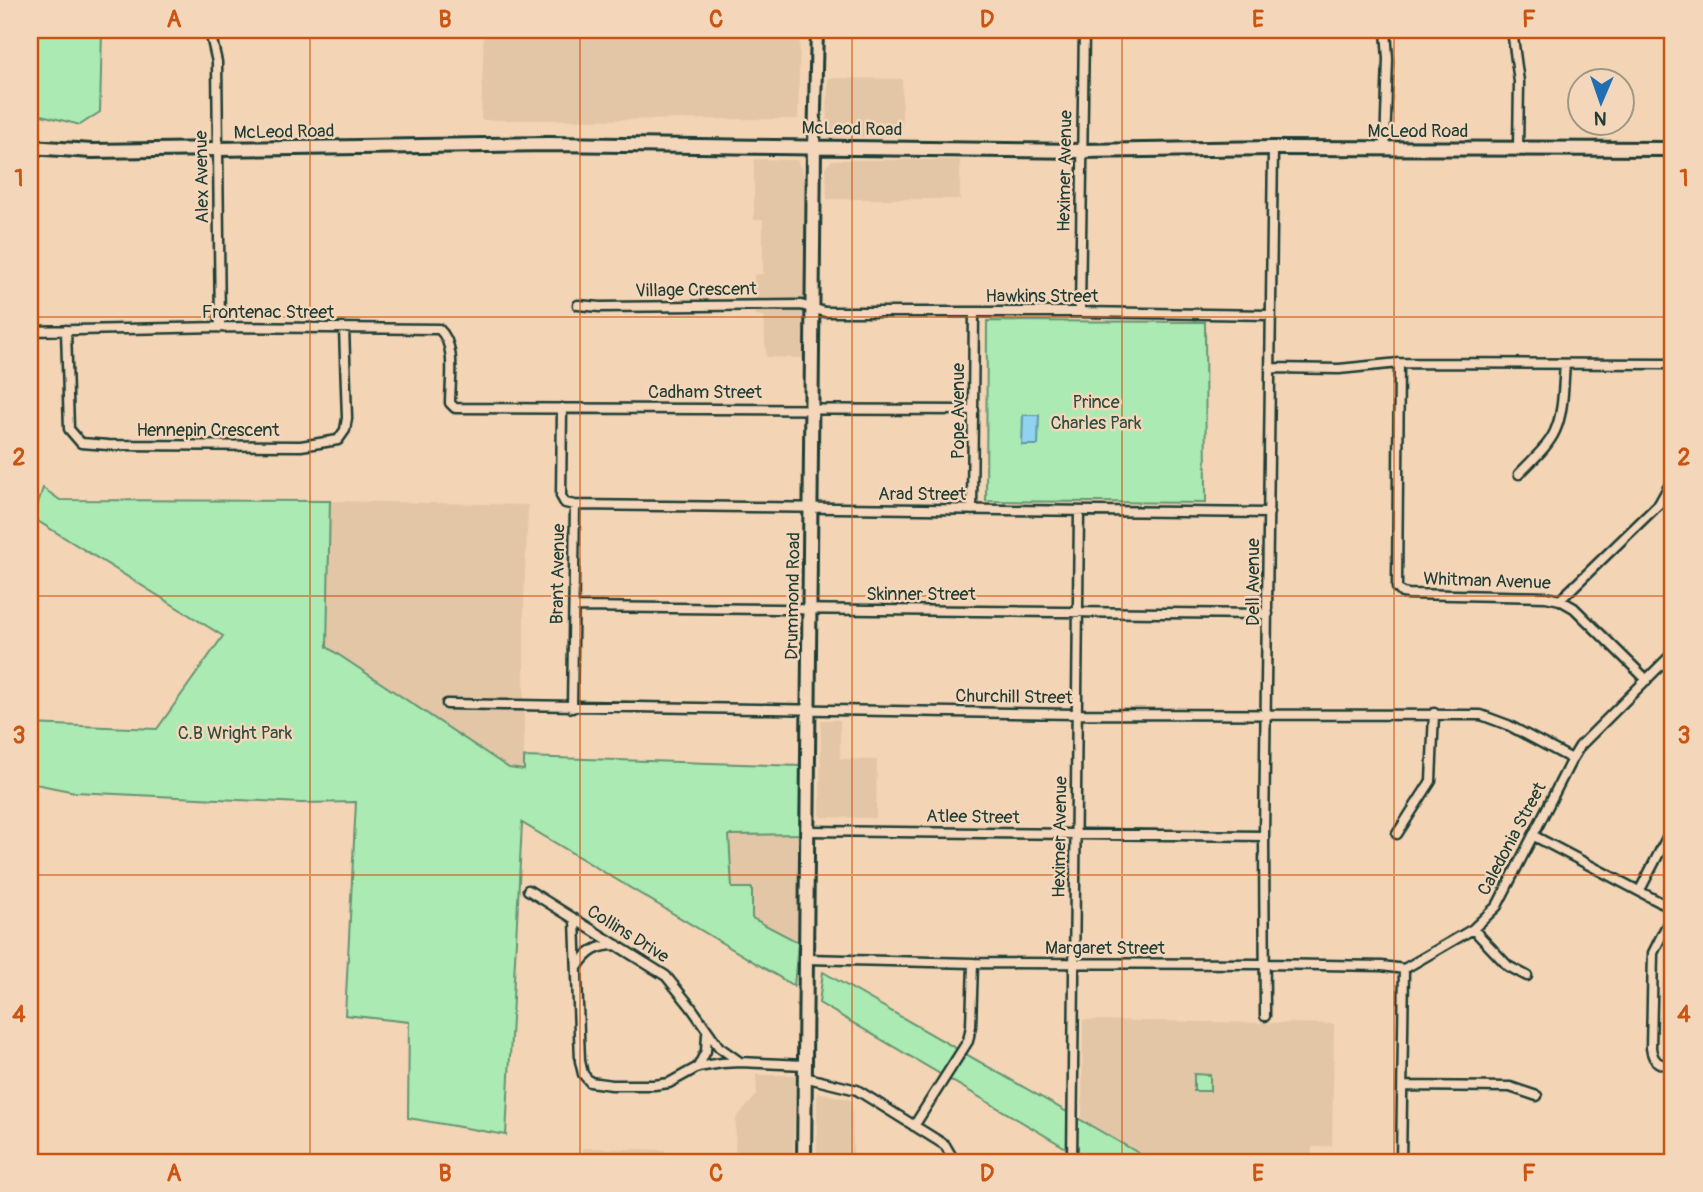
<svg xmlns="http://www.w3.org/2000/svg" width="1703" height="1192" font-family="Pangolin,sans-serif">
<rect width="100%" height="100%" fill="#f3d4b5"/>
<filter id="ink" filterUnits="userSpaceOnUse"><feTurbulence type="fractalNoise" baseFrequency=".0143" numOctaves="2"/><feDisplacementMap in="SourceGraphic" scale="14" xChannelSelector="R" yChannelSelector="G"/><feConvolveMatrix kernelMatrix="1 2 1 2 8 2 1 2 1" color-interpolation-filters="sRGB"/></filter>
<g filter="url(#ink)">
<path fill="#e2c6a6" d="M 484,30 L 800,30 L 798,119 L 481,120 Z
M 828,78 L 902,79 L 902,136 L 833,137 L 827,132 Z
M 754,159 L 797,160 L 806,180 L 803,358 L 766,357 L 764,316 L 755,315 L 754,275 L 763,274 L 763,219 L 754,220 Z
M 832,160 L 960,160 L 960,199 L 827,199 L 826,167 Z
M 330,501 L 528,505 L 524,598 L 524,770 L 509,768 L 326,647 Z
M 821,720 L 840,720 L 840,759 L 877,760 L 876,818 L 820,817 Z
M 799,834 L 798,942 L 752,918 L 732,888 L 729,835 Z
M 1083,1020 L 1334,1024 L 1332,1146 L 1312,1147 L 1312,1162 L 1156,1162 L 1082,1120 Z
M 756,1075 L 795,1075 L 793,1162 L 735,1162 L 736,1118 L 757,1095 Z
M 817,1092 L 852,1100 L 853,1162 L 817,1162 Z
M 583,1148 L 665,1150 L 666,1162 L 583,1162 Z"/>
<path fill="#abeab2" stroke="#659473" stroke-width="2" d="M 30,30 L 102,30 L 100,112 L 80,125 L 30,112 Z
M 987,321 L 1205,322 L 1206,503 L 986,501 Z
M 43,488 L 60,500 L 330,501 L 327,647 L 509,768 L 524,770 L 524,757 L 801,766 L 799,834 L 729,835 L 732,888 L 752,888 L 752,918 L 798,942 L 794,986 L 522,823 L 506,1135 L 408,1118 L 409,1022 L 345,1015 L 356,802 L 301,803 L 75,792 L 30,783 L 30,724 L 157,729 L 223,636 L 33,518 Z
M 823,972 L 1154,1162 L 1090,1162 L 819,1003 Z
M 1194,1074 L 1210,1075 L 1210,1091 L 1194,1091 Z"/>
<path fill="#8fd3f0" stroke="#6297a5" stroke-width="2" d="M 1023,415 L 1039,415 L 1038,445 L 1022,445 Z"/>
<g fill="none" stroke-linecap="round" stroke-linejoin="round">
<defs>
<path id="minor" d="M 206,30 L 211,36 L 217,62 L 220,327
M 1512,30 L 1519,82 L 1518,149
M 1385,148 L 1388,59 L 1386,30
M 578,305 L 600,307 L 801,305 L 825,312 L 1080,312 L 1270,315
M 1080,312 L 1084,30
M 66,330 L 69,429 L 81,443 L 108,445 L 301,446 L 338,440 L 345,430 L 347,418 L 344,328
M 30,331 L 220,327 L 439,329 C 457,345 450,381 450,403 L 455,408 L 974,410
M 1399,363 L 1397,588 L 1402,593 L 1408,594 L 1546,597 L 1560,600 L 1574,608 L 1647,680
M 1271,368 L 1339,369 L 1399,363 L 1673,364
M 562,408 L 561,496 L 565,503 L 575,505 L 1269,513
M 1519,474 C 1531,461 1548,447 1555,431 C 1564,411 1563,385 1565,364
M 972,510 L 974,312
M 1560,600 L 1659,504 L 1673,479
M 574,607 L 1268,614
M 447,704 L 1077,714 L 1481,715 L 1508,725 L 1572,759
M 572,708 L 575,505
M 808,831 L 1264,836
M 1397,834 L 1431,781 L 1434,713
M 1534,836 L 1673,909
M 528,890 L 666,976 L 691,1007 L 719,1047 L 740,1062
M 1640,890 L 1673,826
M 1673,913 L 1653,953 L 1651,1048 C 1653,1063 1660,1065 1673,1066
M 575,919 L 580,1061 L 583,1074 L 590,1082 L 612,1085 L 654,1085 L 669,1083 L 698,1067 L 722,1063 L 740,1062 L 805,1065
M 1473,929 L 1508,966 L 1527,976
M 806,959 L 973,963 L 1264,964 L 1382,966 L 1404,969
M 577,968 C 587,951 598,945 617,945
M 1404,969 L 1473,929 L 1497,906 L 1572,759 L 1580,746 L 1673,653
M 1265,1016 L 1264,836 L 1273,148
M 698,1067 L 706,1051 L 707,1034
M 804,1077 L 857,1090 L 945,1145 L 955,1162
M 1403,1086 L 1510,1087 L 1537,1096
M 30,1104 L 33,1162
M 914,1126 L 968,1041 L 971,1026 L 973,963
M 1072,1162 L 1079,511
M 1401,1162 L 1404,969"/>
<path id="tertiary" d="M 814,146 L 817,30"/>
<path id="secondary" d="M 30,147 L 92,151 L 548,144 L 1081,151 L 1273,148 L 1673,149
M 804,1162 L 814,146"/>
</defs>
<use href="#minor" stroke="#1f3d34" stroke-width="13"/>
<use href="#tertiary" stroke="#1f3d34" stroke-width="16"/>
<use href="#secondary" stroke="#1f3d34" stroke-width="18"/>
<use href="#minor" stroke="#f4d6ba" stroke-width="8"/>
<use href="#tertiary" stroke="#f4d6ba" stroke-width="10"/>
<use href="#secondary" stroke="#f4d6ba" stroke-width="12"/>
</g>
</g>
<path fill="none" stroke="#ca5512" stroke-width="2" stroke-opacity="0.55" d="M 310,30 L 310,1162M 580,30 L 580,1162M 852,30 L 852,1162M 1122,30 L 1122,1162M 1394,30 L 1394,1162M 30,317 L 1673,317M 30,596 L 1673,596M 30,875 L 1673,875"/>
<g text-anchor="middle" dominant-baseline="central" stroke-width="5" stroke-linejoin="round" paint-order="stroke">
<g font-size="18" fill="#1f3d34" stroke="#f4d6ba">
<text transform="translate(852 129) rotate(1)">McLeod Road</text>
<text x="1418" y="131">McLeod Road</text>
<text transform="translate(284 132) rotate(-1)">McLeod Road</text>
<text transform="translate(1065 171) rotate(-89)">Heximer Avenue</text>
<text transform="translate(202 177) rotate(-91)">Alex Avenue</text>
<text transform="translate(696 290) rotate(-1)">Village Crescent</text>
<text x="1042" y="296">Hawkins Street</text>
<text x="268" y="312">Frontenac Street</text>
<text x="705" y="392">Cadham Street</text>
<text transform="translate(958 411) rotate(-90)">Pope Avenue</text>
<text x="208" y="430">Hennepin Crescent</text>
<text x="922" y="494">Arad Street</text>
<text transform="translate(558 574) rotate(-89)">Brant Avenue</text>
<text transform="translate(1487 581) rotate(2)">Whitman Avenue</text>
<text transform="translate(1253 582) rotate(-90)">Dell Avenue</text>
<text x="921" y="594">Skinner Street</text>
<text transform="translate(793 596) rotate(-89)">Drummond Road</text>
<text transform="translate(1014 697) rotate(1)">Churchill Street</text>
<text transform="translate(973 817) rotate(1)">Atlee Street</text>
<text transform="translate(1060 837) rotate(-89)">Heximer Avenue</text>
<text transform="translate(1512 839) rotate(-62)">Caledonia Street</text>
<text transform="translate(628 934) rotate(32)">Collins Drive</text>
<text x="1105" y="948">Margaret Street</text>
</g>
<g font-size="18" fill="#2d4e41" stroke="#f4d6ba">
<text x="1096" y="402">Prince<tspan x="1096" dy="21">Charles Park</tspan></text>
<text x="235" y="733">C.B Wright Park</text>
</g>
</g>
<rect width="1703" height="1192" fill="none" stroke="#f4d6ba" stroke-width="77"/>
<g transform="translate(1601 102) rotate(182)"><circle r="33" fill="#f4d6ba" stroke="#9f9984" stroke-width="2"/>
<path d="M0-5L12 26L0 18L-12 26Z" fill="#1f6fb2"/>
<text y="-10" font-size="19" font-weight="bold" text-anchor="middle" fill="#1f3d34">N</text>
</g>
<rect x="38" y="38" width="1626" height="1116" fill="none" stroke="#ca5512" stroke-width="2.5"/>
<g font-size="23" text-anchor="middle" font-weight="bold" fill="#ca5512">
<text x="174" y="27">A</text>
<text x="445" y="27">B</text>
<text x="716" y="27">C</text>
<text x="987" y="27">D</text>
<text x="1258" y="27">E</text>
<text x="1529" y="27">F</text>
<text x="19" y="186">1</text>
<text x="1684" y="186">1</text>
<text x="19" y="465">2</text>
<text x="1684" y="465">2</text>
<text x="19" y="743">3</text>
<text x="1684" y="743">3</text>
<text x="19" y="1022">4</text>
<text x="1684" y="1022">4</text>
<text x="174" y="1181">A</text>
<text x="445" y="1181">B</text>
<text x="716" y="1181">C</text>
<text x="987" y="1181">D</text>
<text x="1258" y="1181">E</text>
<text x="1529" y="1181">F</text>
</g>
</svg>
